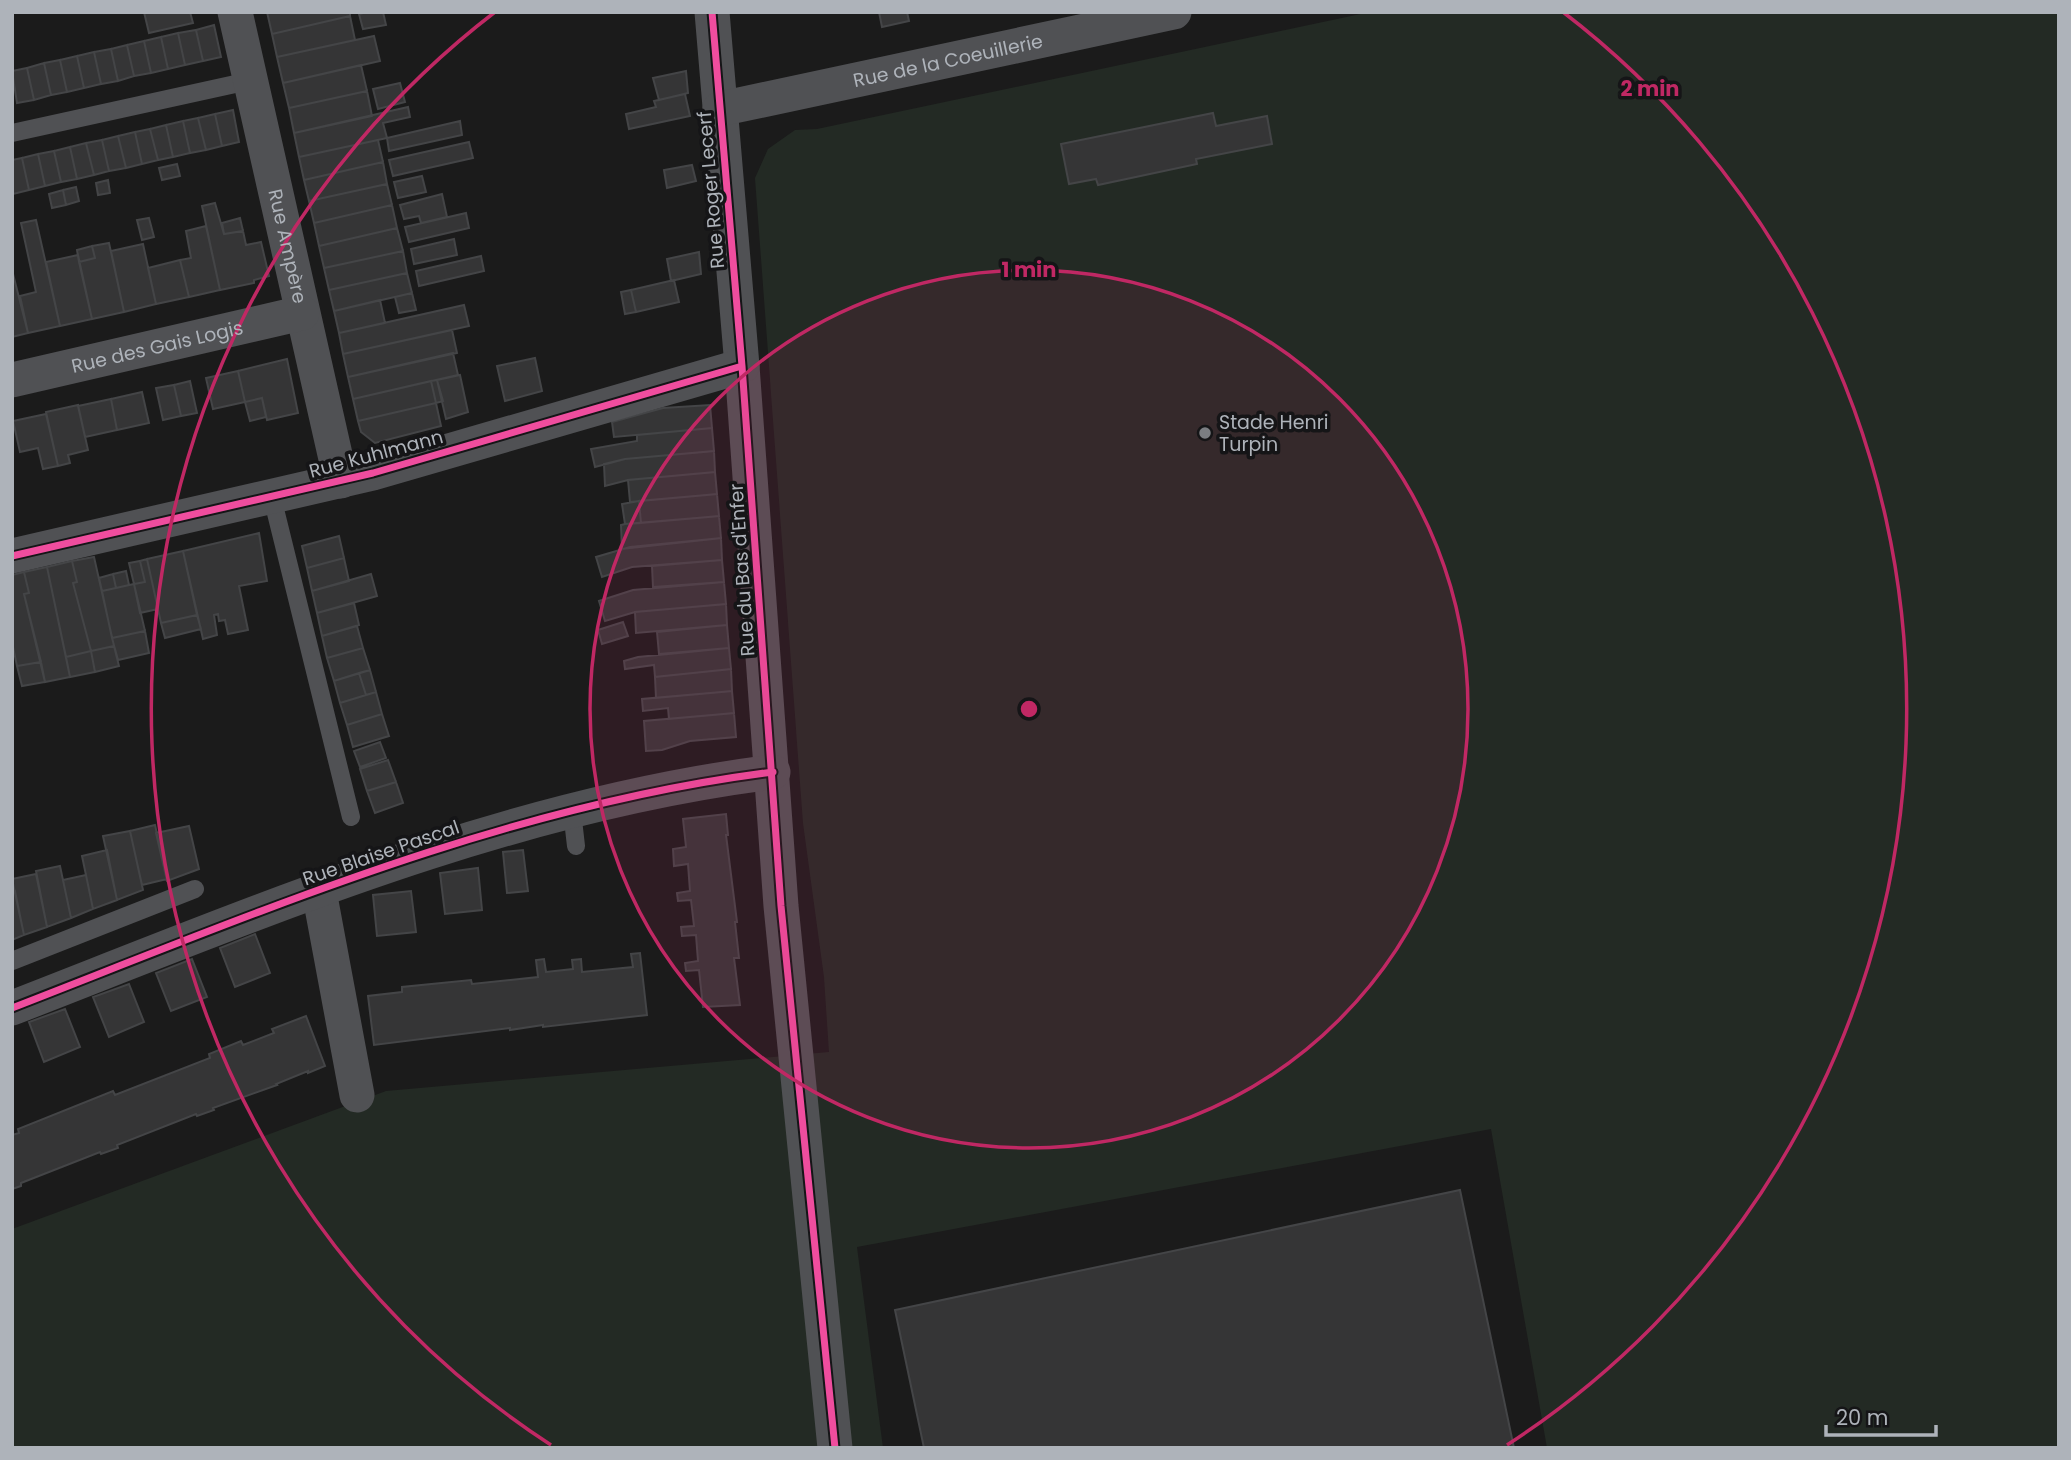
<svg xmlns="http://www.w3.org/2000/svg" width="2071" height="1460" font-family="Poppins,sans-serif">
<rect width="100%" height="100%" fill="#1b1b1b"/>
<path fill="#232a24" d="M 1370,12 L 2059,12 L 2059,1448 L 1547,1448 L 1491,1129 L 857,1247 L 883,1448 L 12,1448 L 12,1229 L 386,1091 L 829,1052 L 824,977 L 803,823 L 755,178 L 768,149 L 795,130 L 817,129 Z"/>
<path fill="#353536" stroke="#444547" stroke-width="2" d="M 144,12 L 190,12 L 193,23 L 149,33 Z
M 267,12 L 350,12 L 350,16 L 272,34 Z
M 368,12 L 383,12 L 386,25 L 363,29 L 359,14 Z
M 879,12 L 907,12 L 909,21 L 882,27 Z
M 350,16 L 355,40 L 277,57 L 272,34 Z
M 214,25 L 221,57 L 203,61 L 196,30 Z
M 196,30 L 203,61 L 185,65 L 178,33 Z
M 178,33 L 185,65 L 168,69 L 161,37 Z
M 374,36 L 380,61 L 283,83 L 277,57 Z
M 161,37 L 168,69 L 151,73 L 144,41 Z
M 144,41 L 151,73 L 134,76 L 127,45 Z
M 127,45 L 134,76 L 118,81 L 111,49 Z
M 111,49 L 118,81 L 101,84 L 94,52 Z
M 94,52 L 101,84 L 84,88 L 77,56 Z
M 77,56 L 84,88 L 67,92 L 60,60 Z
M 60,60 L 67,92 L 51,95 L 44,63 Z
M 44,63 L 51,95 L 34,100 L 27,68 Z
M 361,65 L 367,91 L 289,108 L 283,83 Z
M 27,68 L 34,100 L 17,103 L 12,71 Z
M 686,71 L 688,93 L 659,100 L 653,78 Z
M 400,83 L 405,102 L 378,109 L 373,89 Z
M 367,91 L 372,116 L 294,133 L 289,108 Z
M 685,94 L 690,116 L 629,129 L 626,114 L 656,107 L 654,101 Z
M 408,107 L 410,117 L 383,123 L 387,138 L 299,157 L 294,133 Z
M 233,110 L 239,142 L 222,146 L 215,114 Z
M 1213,113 L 1216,126 L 1267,116 L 1272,144 L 1196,159 L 1197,164 L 1098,185 L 1096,179 L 1069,184 L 1061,144 Z
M 215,114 L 222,146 L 206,150 L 198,118 Z
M 198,118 L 206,150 L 190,153 L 183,121 Z
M 183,121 L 190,153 L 173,157 L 166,125 Z
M 460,121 L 462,135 L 389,151 L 387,138 Z
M 166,125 L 173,157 L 158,160 L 150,129 Z
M 150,129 L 158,160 L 142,164 L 135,132 Z
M 135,132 L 142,164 L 126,168 L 118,136 Z
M 118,136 L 126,168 L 109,171 L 102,140 Z
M 102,140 L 109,171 L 94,175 L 86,143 Z
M 378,140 L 383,162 L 304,180 L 299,157 Z
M 469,142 L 473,158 L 393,176 L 389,160 Z
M 86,143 L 94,175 L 77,179 L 70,147 Z
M 70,147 L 77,179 L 61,182 L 54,151 Z
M 54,151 L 61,182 L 45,186 L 38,154 Z
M 38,154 L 45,186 L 29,190 L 22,158 Z
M 22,158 L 29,190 L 13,194 L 12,160 Z
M 383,162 L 387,184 L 309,201 L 304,180 Z
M 177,164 L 180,176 L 162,180 L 159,168 Z
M 692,165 L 696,181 L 667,188 L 664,170 Z
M 422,176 L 426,192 L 398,198 L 394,182 Z
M 108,180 L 110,193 L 98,195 L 96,183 Z
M 387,184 L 392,205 L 314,223 L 309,201 Z
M 76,187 L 79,201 L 66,205 L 63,190 Z
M 63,190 L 66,205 L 52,208 L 49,194 Z
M 442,194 L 447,217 L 421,223 L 419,216 L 404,219 L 400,205 Z
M 215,203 L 224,234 L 243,231 L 246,245 L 261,242 L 269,276 L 254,280 L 254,283 L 220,290 L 202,206 Z
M 392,205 L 397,228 L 319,246 L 314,223 Z
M 466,213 L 469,228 L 409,242 L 405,227 Z
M 149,218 L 154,237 L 142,240 L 137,220 Z
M 240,218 L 243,231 L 224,234 L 222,223 Z
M 36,220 L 60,326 L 28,333 L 20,296 L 36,292 L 21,223 Z
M 206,226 L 220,290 L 189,297 L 180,260 L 191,258 L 186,231 Z
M 397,228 L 403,251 L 324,268 L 319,246 Z
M 454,239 L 457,255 L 414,264 L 411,249 Z
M 109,243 L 124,312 L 92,319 L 79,262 L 95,258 L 92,246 Z
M 143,244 L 156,304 L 124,312 L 111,251 Z
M 92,246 L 95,258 L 79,262 L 77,250 Z
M 403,251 L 407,273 L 329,290 L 324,268 Z
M 699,252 L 701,274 L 671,281 L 667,259 Z
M 78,255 L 92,319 L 60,326 L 46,262 Z
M 481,256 L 484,271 L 419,286 L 416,271 Z
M 180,260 L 189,297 L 156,304 L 148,268 Z
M 12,270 L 28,333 L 12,337 Z
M 407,273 L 412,293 L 334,311 L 329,290 Z
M 674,280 L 679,302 L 636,312 L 631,290 Z
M 631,290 L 636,312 L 625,314 L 621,292 Z
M 412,293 L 416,310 L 399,313 L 395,297 Z
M 380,300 L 385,323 L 339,333 L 334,311 Z
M 464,305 L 469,326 L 343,354 L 339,333 Z
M 452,330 L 457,353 L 348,377 L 343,354 Z
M 453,353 L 458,375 L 353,399 L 348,377 Z
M 535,358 L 542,391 L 505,401 L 497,366 Z
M 287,359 L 298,413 L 267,420 L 262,398 L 245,402 L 238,371 Z
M 238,371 L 245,402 L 213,409 L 206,378 Z
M 460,375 L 468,412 L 446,419 L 437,380 Z
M 437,380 L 443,401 L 436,403 L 431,381 Z
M 190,381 L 197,413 L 181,416 L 174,385 Z
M 431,381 L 436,403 L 358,421 L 353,399 Z
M 174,385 L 181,416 L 163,420 L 156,388 Z
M 142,392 L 149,423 L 117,430 L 111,399 Z
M 262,398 L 266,417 L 250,421 L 245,402 Z
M 111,399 L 117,430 L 85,437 L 78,406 Z
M 436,403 L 441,426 L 375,443 L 361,432 L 358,421 Z
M 78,405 L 88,450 L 68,455 L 70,463 L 58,466 L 46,412 Z
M 710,405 L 712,428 L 614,437 L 612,422 L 663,408 Z
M 46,414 L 58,466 L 43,469 L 38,448 L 20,452 L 13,421 Z
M 712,428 L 714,451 L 625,459 L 595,467 L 591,449 L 637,441 L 637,435 Z
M 714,451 L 715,472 L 628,480 L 605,486 L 604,464 L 625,459 Z
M 715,472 L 717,494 L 630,502 L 628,480 Z
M 717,494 L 719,516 L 641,523 L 639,501 Z
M 639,501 L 641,523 L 625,524 L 622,504 Z
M 719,516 L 721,538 L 622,549 L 621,525 L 625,524 Z
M 259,533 L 267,581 L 239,586 L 248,630 L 228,634 L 225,620 L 219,621 L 218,614 L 214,615 L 217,635 L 203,639 L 183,551 Z
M 339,536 L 344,558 L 307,568 L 302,546 Z
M 721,538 L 722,560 L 632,567 L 602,577 L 596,557 L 630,547 Z
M 183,551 L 197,615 L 161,623 L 147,559 Z
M 94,557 L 114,646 L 91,651 L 73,583 L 77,582 L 72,561 Z
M 344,558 L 349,581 L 312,591 L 307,568 Z
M 147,559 L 158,609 L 140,613 L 134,584 L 145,582 L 140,561 Z
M 722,560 L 724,582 L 653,587 L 652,566 Z
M 72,561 L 77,582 L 73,583 L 91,651 L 66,657 L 47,567 Z
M 140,561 L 145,582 L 134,584 L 129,563 Z
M 47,567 L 70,677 L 45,682 L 24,594 L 29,593 L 24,572 Z
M 126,571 L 129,585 L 116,588 L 113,574 Z
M 24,572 L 29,593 L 24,594 L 41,662 L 17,666 L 12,642 L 12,575 Z
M 113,574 L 116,588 L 102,591 L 99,578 Z
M 371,574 L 377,596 L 317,613 L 312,591 Z
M 724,582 L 726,604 L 635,612 L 605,621 L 599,601 L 633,590 Z
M 134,584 L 145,631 L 112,638 L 102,591 Z
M 354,603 L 359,625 L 322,636 L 317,613 Z
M 726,604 L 727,625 L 636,633 L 635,612 Z
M 197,615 L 201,629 L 165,638 L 161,623 Z
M 623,622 L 628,636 L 602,644 L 598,630 Z
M 727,625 L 729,648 L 659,654 L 657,632 Z
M 357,626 L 363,648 L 327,658 L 322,636 Z
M 145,631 L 149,653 L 118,660 L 112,638 Z
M 114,646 L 119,666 L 95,672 L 91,651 Z
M 363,648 L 370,670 L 334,681 L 327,658 Z
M 729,648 L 731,669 L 655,677 L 654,665 L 625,669 L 624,661 L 638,657 Z
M 91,651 L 95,672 L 70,677 L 66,657 Z
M 41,662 L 45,682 L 22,686 L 17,666 Z
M 731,669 L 732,691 L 656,698 L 655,677 Z
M 370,670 L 376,692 L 366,695 L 359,673 Z
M 359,673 L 366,695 L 340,703 L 334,681 Z
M 732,691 L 734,713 L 669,719 L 668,708 L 643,711 L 642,699 Z
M 376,692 L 382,714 L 347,725 L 340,703 Z
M 734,713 L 736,737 L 690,741 L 662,750 L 646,751 L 644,721 Z
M 382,714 L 389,736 L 353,747 L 347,725 Z
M 380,742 L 386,758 L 360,767 L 354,751 Z
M 388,760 L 396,782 L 367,791 L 360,769 Z
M 396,782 L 403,803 L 375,813 L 367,791 Z
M 726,814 L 728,835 L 726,835 L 737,922 L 735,922 L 739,958 L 734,958 L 740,1005 L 703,1007 L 699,970 L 686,971 L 685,963 L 698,961 L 696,935 L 682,936 L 681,927 L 694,926 L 691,900 L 678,901 L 677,893 L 690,891 L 688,864 L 674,866 L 673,849 L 686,847 L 683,819 Z
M 155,825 L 167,879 L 142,885 L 130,831 Z
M 189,826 L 199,869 L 167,881 L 156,833 Z
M 130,831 L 143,890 L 117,900 L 103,836 Z
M 107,850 L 117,900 L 93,909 L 82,856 Z
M 523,850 L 528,891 L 507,893 L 503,852 Z
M 60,866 L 71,918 L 47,927 L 36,871 Z
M 478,868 L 482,910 L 445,914 L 440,873 Z
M 36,874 L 47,927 L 24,935 L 12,879 Z
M 86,875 L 93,909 L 71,918 L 63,880 Z
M 15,891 L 24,935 L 12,940 L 12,892 Z
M 411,891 L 416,932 L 377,936 L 373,895 Z
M 255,934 L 270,973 L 235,987 L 220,948 Z
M 640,953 L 647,1015 L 543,1027 L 543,1025 L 510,1030 L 510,1028 L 374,1045 L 368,996 L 402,992 L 402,987 L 471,980 L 472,984 L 538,977 L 536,960 L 544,959 L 546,972 L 573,969 L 572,960 L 581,959 L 582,972 L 633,967 L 631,954 Z
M 192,959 L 207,997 L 171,1011 L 156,973 Z
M 129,984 L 144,1022 L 109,1037 L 93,997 Z
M 65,1009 L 80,1047 L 44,1062 L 29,1022 Z
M 306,1016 L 325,1066 L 308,1073 L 308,1071 L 276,1084 L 277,1085 L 213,1108 L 214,1110 L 197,1116 L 196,1114 L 117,1145 L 118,1148 L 101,1154 L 100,1152 L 21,1183 L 21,1186 L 12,1189 L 12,1135 L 19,1133 L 18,1129 L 113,1091 L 115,1095 L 210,1058 L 209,1054 L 241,1041 L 243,1045 L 274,1033 L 272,1029 Z
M 1460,1190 L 1514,1448 L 924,1448 L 895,1310 Z"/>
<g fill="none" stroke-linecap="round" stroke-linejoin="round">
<path stroke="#505154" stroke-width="18" d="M 12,133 L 249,81
M 272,497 L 351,817
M 572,811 L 576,846
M 12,961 L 195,889"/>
<g stroke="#505154" stroke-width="35">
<path id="s1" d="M 235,12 L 341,481"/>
<path d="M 712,12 L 742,366 L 781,906 L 835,1448"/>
<path id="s2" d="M 720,109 L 1174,12"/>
<path id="s3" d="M 12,380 L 302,313"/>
<path d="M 12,556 L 373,473 L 742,366"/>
<path d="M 319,891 L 357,1095"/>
<path d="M 12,1008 C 259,912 508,805 773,772"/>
</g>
<defs>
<path id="cycleway" d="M 712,12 L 742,366 L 781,906 L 835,1448
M 12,556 L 373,473 L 742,366
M 12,1008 C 259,912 508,805 773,772"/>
</defs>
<use href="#cycleway" stroke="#151517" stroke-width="11"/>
<use href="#cycleway" stroke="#ef4d9e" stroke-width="7"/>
</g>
<circle cx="1029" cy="709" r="439" fill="#c02864" fill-opacity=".12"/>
<g fill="none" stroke="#c02864" stroke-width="3.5">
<circle cx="1029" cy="709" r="439"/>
<path d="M551 1445A878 878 0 0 1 495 12M1563 12A878 878 0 0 1 1507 1445"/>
</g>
<circle fill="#7b7e82" stroke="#151517" stroke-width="2.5" cx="1205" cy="433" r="7"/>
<g text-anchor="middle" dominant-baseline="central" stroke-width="7" stroke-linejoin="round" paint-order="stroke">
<g font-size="19" fill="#aeb3ba" stroke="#151517">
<text stroke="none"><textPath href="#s2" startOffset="233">Rue de la Coeuillerie</textPath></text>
<text transform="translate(711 190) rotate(-95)">Rue Roger Lecerf</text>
<text stroke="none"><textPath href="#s1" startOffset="240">Rue Ampère</textPath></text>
<text stroke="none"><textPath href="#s3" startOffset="149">Rue des Gais Logis</textPath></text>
<text transform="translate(376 454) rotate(-15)">Rue Kuhlmann</text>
<text transform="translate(742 570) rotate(-94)">Rue du Bas d'Enfer</text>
<text transform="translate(381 853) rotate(-19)">Rue Blaise Pascal</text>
</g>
<g font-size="19" fill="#aeb3ba" stroke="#151517" text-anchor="start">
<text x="1219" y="422">Stade Henri<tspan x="1219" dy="22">Turpin</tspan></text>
</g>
</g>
<circle cx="1029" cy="709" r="10" fill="#c02864" stroke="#151517" stroke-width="3.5"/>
<g font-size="21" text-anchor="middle" font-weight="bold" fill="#c02864" stroke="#151517" stroke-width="7" stroke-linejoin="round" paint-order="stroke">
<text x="1650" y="96">2 min</text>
<text x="1029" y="277">1 min</text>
</g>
<rect width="2071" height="1460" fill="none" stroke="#aeb3ba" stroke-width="28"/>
<path d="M1826 1425v10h110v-10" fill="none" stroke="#aeb3ba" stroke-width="3.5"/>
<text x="1836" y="1425" font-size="21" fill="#aeb3ba" stroke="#151517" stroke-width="5" paint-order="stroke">20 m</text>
</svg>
